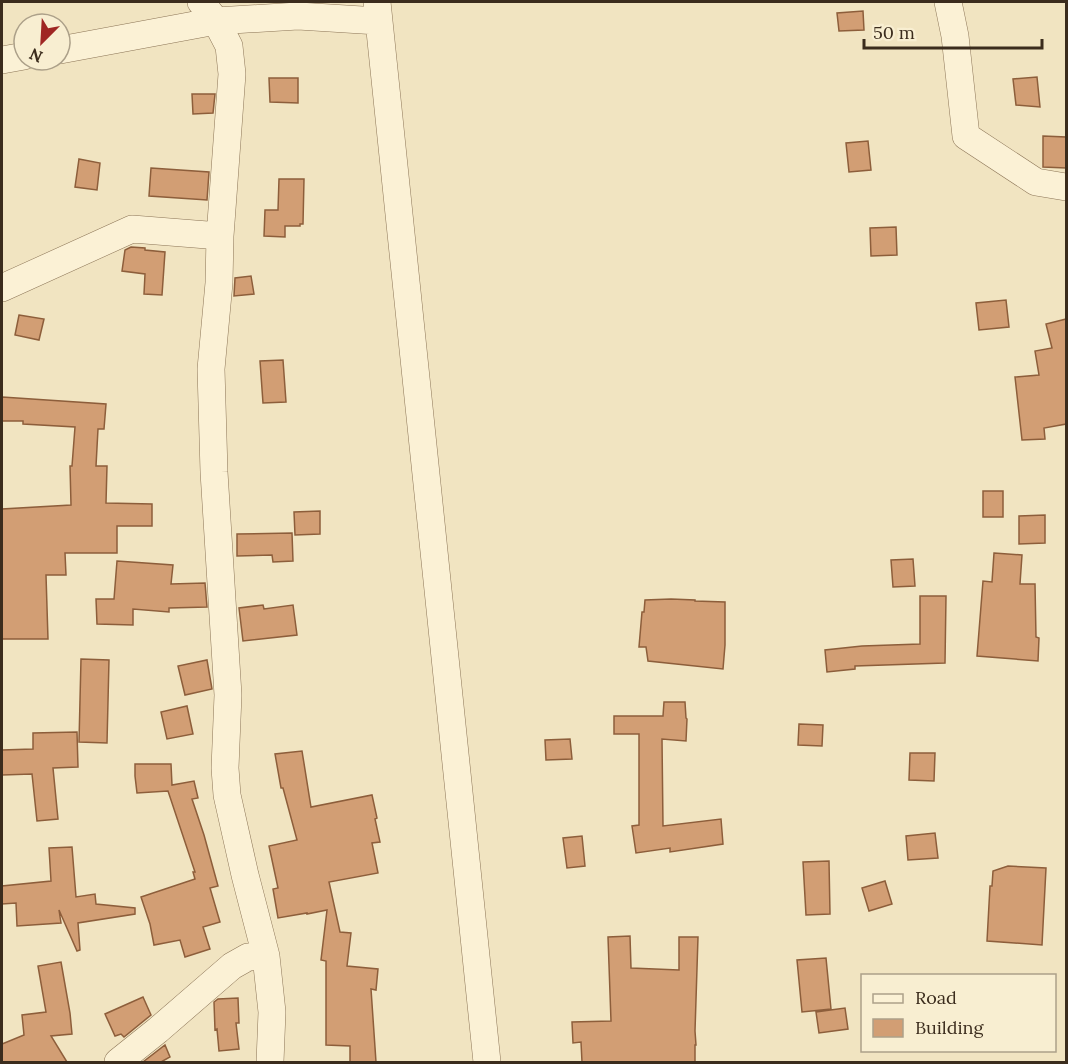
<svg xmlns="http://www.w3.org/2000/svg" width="1068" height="1064" font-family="Lora,serif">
<rect width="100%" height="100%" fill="#f1e4c1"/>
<path fill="#d29e74" stroke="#8d5e3b" stroke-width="1.5" d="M 863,11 L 864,30 L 839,31 L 837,13 Z
M 1037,77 L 1040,107 L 1016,105 L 1013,79 Z
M 269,78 L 298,78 L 298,103 L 270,102 Z
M 192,94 L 215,94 L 213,113 L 193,114 Z
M 1043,136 L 1066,137 L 1066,168 L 1043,167 Z
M 868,141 L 871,170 L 849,172 L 846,143 Z
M 79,159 L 100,163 L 97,190 L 75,187 Z
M 151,168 L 209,172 L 207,200 L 149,196 Z
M 279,179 L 304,179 L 303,224 L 300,224 L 300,226 L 285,226 L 285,237 L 264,236 L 265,210 L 278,210 Z
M 896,227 L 897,255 L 871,256 L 870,228 Z
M 131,247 L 145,248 L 145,250 L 165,252 L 162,295 L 144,294 L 145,274 L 122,271 L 125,250 Z
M 251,276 L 254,294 L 234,296 L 235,278 Z
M 1006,300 L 1009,327 L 979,330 L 976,303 Z
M 19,315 L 44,319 L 39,340 L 15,335 Z
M 1066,319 L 1066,424 L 1044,428 L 1045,439 L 1022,440 L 1015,377 L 1039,375 L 1035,351 L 1052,348 L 1046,324 Z
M 283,360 L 286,402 L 263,403 L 260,361 Z
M 2,397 L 106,404 L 104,429 L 98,429 L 96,466 L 107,466 L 106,503 L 152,504 L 152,526 L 117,526 L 117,553 L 65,553 L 66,575 L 46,575 L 48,639 L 2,639 L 2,509 L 71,505 L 70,466 L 72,466 L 75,427 L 23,424 L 23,421 L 2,421 Z
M 983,491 L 1003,491 L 1003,517 L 983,517 Z
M 320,511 L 320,534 L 295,535 L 294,512 Z
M 1045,515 L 1045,543 L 1019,544 L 1019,516 Z
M 292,533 L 293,561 L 273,562 L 272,555 L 237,556 L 237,534 Z
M 994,553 L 1022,555 L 1020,584 L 1035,584 L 1036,637 L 1039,638 L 1038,661 L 977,656 L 983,581 L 992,582 Z
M 913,559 L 915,586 L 893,587 L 891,560 Z
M 117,561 L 173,565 L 171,584 L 205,583 L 207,607 L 169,608 L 169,612 L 133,609 L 133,625 L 97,624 L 96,599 L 114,599 Z
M 920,596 L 946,596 L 945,663 L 855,666 L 855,669 L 827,672 L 825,650 L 862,646 L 920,644 Z
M 671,599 L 695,600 L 695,601 L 725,602 L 725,645 L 723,669 L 648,661 L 646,647 L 639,647 L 642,612 L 644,612 L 645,600 Z
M 263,605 L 264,609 L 293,605 L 297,635 L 243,641 L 239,608 Z
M 81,659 L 109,660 L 107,743 L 79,742 Z
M 207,660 L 212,689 L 185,695 L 178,666 Z
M 664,702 L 685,702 L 686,718 L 687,719 L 686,741 L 662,739 L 663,826 L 721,819 L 723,844 L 670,852 L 670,848 L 636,853 L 632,826 L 639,825 L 639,734 L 614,734 L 614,716 L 663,716 Z
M 187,706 L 193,734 L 167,739 L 161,712 Z
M 799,724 L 823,725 L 822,746 L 798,745 Z
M 77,732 L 78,767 L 53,768 L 58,819 L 37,821 L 32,774 L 2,775 L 2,750 L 33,749 L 33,733 Z
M 570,739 L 572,759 L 546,760 L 545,740 Z
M 302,751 L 311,807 L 372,795 L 377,818 L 375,819 L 380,842 L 372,843 L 378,873 L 329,882 L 340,932 L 351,933 L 347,966 L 378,969 L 376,990 L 371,989 L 376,1062 L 350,1062 L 350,1046 L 326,1045 L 326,961 L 321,960 L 327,910 L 307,914 L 307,913 L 278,918 L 273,889 L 278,888 L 269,846 L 297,840 L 283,788 L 281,788 L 275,754 Z
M 910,753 L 935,753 L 934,781 L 909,780 Z
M 135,764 L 171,764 L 172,785 L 194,781 L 198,798 L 192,799 L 204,835 L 218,886 L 210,888 L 220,922 L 203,927 L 210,949 L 185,957 L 180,940 L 154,945 L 150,924 L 141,897 L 195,879 L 193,872 L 195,872 L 168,791 L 137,793 L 135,776 Z
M 935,833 L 938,858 L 908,860 L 906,836 Z
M 582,836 L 585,866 L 567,868 L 563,838 Z
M 72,847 L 76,897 L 95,894 L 96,904 L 135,908 L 135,914 L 78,923 L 80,950 L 77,951 L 59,910 L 61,923 L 17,926 L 16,903 L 2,904 L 2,886 L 51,881 L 49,848 Z
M 829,861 L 830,914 L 806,915 L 803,862 Z
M 1008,866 L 1046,868 L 1042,945 L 987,941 L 990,886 L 992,886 L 993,871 Z
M 885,881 L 892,904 L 869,911 L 862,888 Z
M 630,936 L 631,968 L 679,970 L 679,937 L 698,937 L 695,1031 L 696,1045 L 695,1045 L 695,1062 L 582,1062 L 581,1042 L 573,1043 L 572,1022 L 611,1021 L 608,937 Z
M 826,958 L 831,1009 L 802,1012 L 797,960 Z
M 61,962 L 70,1013 L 72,1034 L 51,1036 L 67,1062 L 2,1062 L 2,1044 L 24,1035 L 22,1015 L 46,1012 L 38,966 Z
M 143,997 L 151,1015 L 124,1037 L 121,1034 L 115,1036 L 105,1014 Z
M 238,998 L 239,1023 L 236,1023 L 239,1049 L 219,1051 L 217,1029 L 215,1030 L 214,1002 L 218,999 Z
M 845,1008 L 848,1029 L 819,1033 L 816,1012 Z
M 165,1045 L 170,1057 L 161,1062 L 143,1062 Z"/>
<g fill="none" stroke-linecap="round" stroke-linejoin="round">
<defs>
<path id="street" d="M 201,2 L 216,21 L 298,16 L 378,21
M 377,2 L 487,1062
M 948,2 L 955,36 L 966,136 L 1036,182 L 1066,187
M 60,50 L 216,21 L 229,46 L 232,74 L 220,236 L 219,283 L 211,369 L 214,472 L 228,695 L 225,768 L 227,795 L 245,875 L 266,956 L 272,1012 L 270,1062
M 2,60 L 24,56
M 2,288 L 132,229 L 220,236
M 118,1062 L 158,1030 L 232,966 L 248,957 L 266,956"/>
</defs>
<use href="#street" stroke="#8c7557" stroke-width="28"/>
<use href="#street" stroke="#fbf1d5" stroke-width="27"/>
</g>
<rect width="1068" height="1064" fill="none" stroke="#3b2c1d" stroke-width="6"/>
<rect x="861" y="974" width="195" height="78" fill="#f8eed1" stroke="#aca089" stroke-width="1.5"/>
<rect x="873" y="994" width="30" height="9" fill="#fbf1d5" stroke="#aca089" stroke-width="1.5"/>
<text x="915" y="1004" font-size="18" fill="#3b2c1d">Road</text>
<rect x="873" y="1019" width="30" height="18" fill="#d29e74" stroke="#aca089" stroke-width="1.5"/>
<text x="915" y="1034" font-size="18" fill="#3b2c1d">Building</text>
<g transform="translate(42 42) rotate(204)"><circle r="28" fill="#f8eed1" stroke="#aca089" stroke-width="1.5"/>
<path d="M0-4.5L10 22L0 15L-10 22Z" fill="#9f2623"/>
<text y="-9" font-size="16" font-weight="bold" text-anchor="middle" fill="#3b2c1d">N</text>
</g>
<path d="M864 39v9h178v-9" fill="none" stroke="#3b2c1d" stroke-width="3"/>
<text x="873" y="39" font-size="18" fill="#3b2c1d" stroke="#f8eed1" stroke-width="4.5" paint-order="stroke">50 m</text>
</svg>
